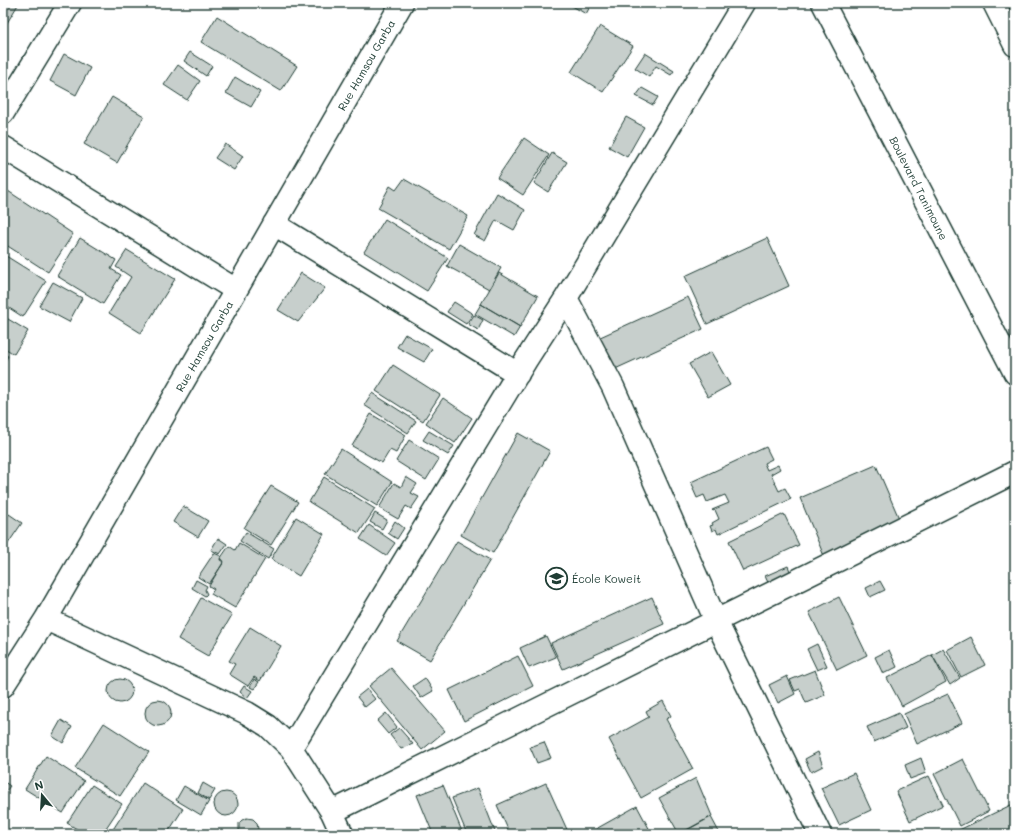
<svg xmlns="http://www.w3.org/2000/svg" width="1018" height="837" font-family="Mali,sans-serif">
<rect width="100%" height="100%" fill="#fff"/>
<filter id="ink" filterUnits="userSpaceOnUse"><feTurbulence type="fractalNoise" baseFrequency=".025" numOctaves="2"/><feDisplacementMap in="SourceGraphic" scale="8" xChannelSelector="R" yChannelSelector="G"/><feConvolveMatrix kernelMatrix="1 2 1 2 8 2 1 2 1" color-interpolation-filters="sRGB"/></filter>
<g filter="url(#ink)">
<path fill="#c7cfcc" stroke="#1f3d34" d="M 3,3 L 19,3 L 4,28 L 3,28 Z
M 567,3 L 592,3 L 586,14 Z
M 217,16 L 297,66 L 281,91 L 201,42 Z
M 600,26 L 633,46 L 603,92 L 571,72 Z
M 190,52 L 212,66 L 206,76 L 184,61 Z
M 645,53 L 674,71 L 671,75 L 656,66 L 649,77 L 635,68 Z
M 64,54 L 90,68 L 76,95 L 50,81 Z
M 178,65 L 200,81 L 187,100 L 164,85 Z
M 235,77 L 260,92 L 251,107 L 226,93 Z
M 642,88 L 658,97 L 653,105 L 636,96 Z
M 112,97 L 144,116 L 117,163 L 84,144 Z
M 626,117 L 644,127 L 627,157 L 609,147 Z
M 524,138 L 549,155 L 523,195 L 497,178 Z
M 225,144 L 243,156 L 234,170 L 215,158 Z
M 552,153 L 567,162 L 548,192 L 534,183 Z
M 404,179 L 468,216 L 449,249 L 378,208 L 390,186 L 396,190 Z
M 8,191 L 73,234 L 48,272 L 3,243 L 3,198 Z
M 497,193 L 525,210 L 514,230 L 496,220 L 485,241 L 474,235 Z
M 385,219 L 448,258 L 427,291 L 364,252 Z
M 80,238 L 116,260 L 111,269 L 121,275 L 103,304 L 57,276 Z
M 767,238 L 789,286 L 707,324 L 685,276 Z
M 459,244 L 501,268 L 489,289 L 447,266 Z
M 127,250 L 175,279 L 141,333 L 109,313 L 131,277 L 116,267 Z
M 6,256 L 46,281 L 23,317 L 3,304 L 3,261 Z
M 301,273 L 325,288 L 298,322 L 278,310 Z
M 499,273 L 538,296 L 520,327 L 481,304 Z
M 53,282 L 82,298 L 69,322 L 39,306 Z
M 688,297 L 703,329 L 613,370 L 598,338 Z
M 454,302 L 473,314 L 466,324 L 447,312 Z
M 481,304 L 520,327 L 514,337 L 475,314 Z
M 474,315 L 483,320 L 478,330 L 468,324 Z
M 3,316 L 28,331 L 14,354 L 3,347 Z
M 405,334 L 432,349 L 424,362 L 397,347 Z
M 711,352 L 730,385 L 708,397 L 689,364 Z
M 3,354 L 8,356 L 3,365 Z
M 393,365 L 440,395 L 423,421 L 376,391 Z
M 372,393 L 416,421 L 408,433 L 364,405 Z
M 443,398 L 472,418 L 455,443 L 426,423 Z
M 371,414 L 406,435 L 396,453 L 390,450 L 382,463 L 352,446 Z
M 429,431 L 454,446 L 448,455 L 423,440 Z
M 518,433 L 550,451 L 493,553 L 461,535 Z
M 409,440 L 439,459 L 426,480 L 396,461 Z
M 766,447 L 772,459 L 764,463 L 767,470 L 778,465 L 780,469 L 771,474 L 779,491 L 785,488 L 791,499 L 718,534 L 716,529 L 712,531 L 710,526 L 713,525 L 712,523 L 719,519 L 715,510 L 713,511 L 712,510 L 729,503 L 725,495 L 707,502 L 704,495 L 697,498 L 693,489 L 694,488 L 691,482 Z
M 341,449 L 392,482 L 377,506 L 325,474 Z
M 876,465 L 901,523 L 824,556 L 800,498 Z
M 324,477 L 375,509 L 359,533 L 309,502 Z
M 406,477 L 417,484 L 411,493 L 419,497 L 411,509 L 406,506 L 398,519 L 379,508 L 394,483 L 401,487 Z
M 271,486 L 298,502 L 271,545 L 244,528 Z
M 183,506 L 208,521 L 198,537 L 173,522 Z
M 375,513 L 387,520 L 382,529 L 370,522 Z
M 9,514 L 22,523 L 5,548 L 3,546 L 3,522 Z
M 784,514 L 799,545 L 743,571 L 729,541 Z
M 296,517 L 324,534 L 299,576 L 271,559 Z
M 395,521 L 404,528 L 397,539 L 388,533 Z
M 369,525 L 395,543 L 386,556 L 360,539 Z
M 246,532 L 274,549 L 268,559 L 240,541 Z
M 218,538 L 227,544 L 220,554 L 211,550 Z
M 457,541 L 490,560 L 430,660 L 397,641 Z
M 239,543 L 265,559 L 235,608 L 211,594 L 214,589 L 209,586 L 224,561 L 220,559 L 229,546 L 235,550 Z
M 214,553 L 221,556 L 220,560 L 224,562 L 209,584 L 198,577 Z
M 788,566 L 792,576 L 770,587 L 765,576 Z
M 196,580 L 207,586 L 205,590 L 207,594 L 205,596 L 192,588 Z
M 880,581 L 885,590 L 870,597 L 866,588 Z
M 652,597 L 664,624 L 563,669 L 551,643 Z
M 839,597 L 867,655 L 837,670 L 809,612 Z
M 201,598 L 232,615 L 208,656 L 178,639 Z
M 250,627 L 281,646 L 260,681 L 254,677 L 248,686 L 229,674 L 235,664 L 229,661 Z
M 546,636 L 556,657 L 529,668 L 520,648 Z
M 971,637 L 985,665 L 961,677 L 947,650 Z
M 817,644 L 827,666 L 817,670 L 807,649 Z
M 943,649 L 960,678 L 950,685 L 932,655 Z
M 889,650 L 897,667 L 883,674 L 875,657 Z
M 932,655 L 946,682 L 902,706 L 887,678 Z
M 518,656 L 533,686 L 464,721 L 449,690 Z
M 391,668 L 445,731 L 422,750 L 369,686 Z
M 815,670 L 825,695 L 806,703 L 800,689 L 795,691 L 790,680 Z
M 787,676 L 795,694 L 778,703 L 769,685 Z
M 425,678 L 433,691 L 421,698 L 413,686 Z
M 254,679 L 259,682 L 254,689 L 250,687 Z
M108 691a12 12 0 1 1 24 0a12 12 0 1 1-24 0Z
M 244,686 L 252,691 L 247,698 L 240,692 Z
M 367,689 L 375,699 L 365,707 L 357,697 Z
M 948,694 L 962,723 L 917,744 L 904,714 Z
M145 713a13 13 0 1 1 26 0a13 13 0 1 1-26 0Z
M 663,701 L 671,716 L 666,719 L 693,769 L 641,798 L 609,739 L 649,717 L 646,711 Z
M 386,713 L 397,727 L 388,734 L 377,721 Z
M 899,713 L 906,728 L 874,742 L 867,727 Z
M 61,720 L 72,727 L 63,743 L 52,736 Z
M 104,723 L 149,752 L 120,796 L 75,768 Z
M 399,728 L 413,744 L 401,749 L 390,735 Z
M 544,742 L 551,758 L 537,763 L 530,747 Z
M 818,752 L 823,766 L 811,772 L 805,759 Z
M 46,756 L 84,781 L 63,813 L 25,789 Z
M 921,758 L 926,773 L 910,779 L 905,765 Z
M 963,759 L 989,811 L 960,826 L 934,774 Z
M 854,773 L 871,810 L 839,825 L 821,788 Z
M 929,776 L 943,805 L 910,821 L 896,791 Z
M 696,778 L 712,816 L 679,834 L 659,798 Z
M 3,781 L 10,786 L 3,795 Z
M 143,783 L 183,809 L 167,834 L 110,834 Z
M 203,783 L 215,790 L 209,800 L 198,793 Z
M 546,783 L 569,834 L 510,834 L 497,805 Z
M 92,785 L 122,804 L 102,834 L 85,834 L 67,823 Z
M 443,785 L 463,834 L 433,834 L 417,795 Z
M 184,786 L 209,801 L 201,815 L 176,800 Z
M 478,788 L 496,834 L 467,834 L 452,798 Z
M214 804a12 12 0 1 1 24 0a12 12 0 1 1-24 0Z
M 1015,803 L 1015,834 L 958,834 L 957,831 Z
M 637,806 L 652,834 L 587,834 Z
M 711,817 L 719,832 L 716,834 L 680,834 Z
M 247,818 L 253,819 L 257,823 L 258,829 L 255,834 L 241,834 L 240,833 L 239,830 L 239,823 L 242,820 Z"/>
<g fill="none" stroke-linecap="round" stroke-linejoin="round">
<defs>
<path id="minor" d="M 3,113 L 70,3
M 3,147 L 236,290
M 274,224 L 518,374
M 566,298 L 613,387 L 716,621 L 820,834
M 46,619 L 247,713 L 268,726 L 291,748 L 332,812 L 342,834
M 3,686 L 46,619 L 402,3
M 291,748 L 526,360 L 566,298 L 744,3
M 332,812 L 1015,472"/>
<path id="major" d="M 823,3 L 1015,373
M 994,3 L 1015,45"/>
</defs>
<use href="#minor" stroke="#1f3d34" stroke-width="25"/>
<use href="#major" stroke="#1f3d34" stroke-width="25"/>
<use href="#minor" stroke="#fff" stroke-width="22"/>
<use href="#major" stroke="#fff" stroke-width="22"/>
</g>
</g>
<defs>
<symbol id="school-ring" viewBox="-11 -11 22 22"><circle r="9.5" fill="#fff" stroke="#1f3d34" stroke-width="1.5"/><path d="M0-5L7-2L0 1L-7-2ZM-4 1L0 2.5L4 1V4Q0 6-4 4Z" fill="#1f3d34"/></symbol>
</defs>
<g fill-rule="evenodd">
<use href="#school-ring" x="544" y="566" width="25" height="25"/>
</g>
<g text-anchor="middle" dominant-baseline="central" stroke-width="3" stroke-linejoin="round" paint-order="stroke">
<g font-size="11" fill="#1f3d34" stroke="#fff">
<text transform="translate(366 65) rotate(-60)">Rue Hamsou Garba</text>
<text transform="translate(919 188) rotate(63)">Boulevard Tanimoune</text>
<text transform="translate(204 346) rotate(-60)">Rue Hamsou Garba</text>
</g>
<g font-size="11" fill="#1f3d34" stroke="#fff" text-anchor="start">
<text x="572" y="578">École Koweit</text>
</g>
</g>
<rect width="1018" height="837" fill="none" stroke="#fff" stroke-width="16"/>
<rect x="8" y="8" width="1002" height="821" fill="none" stroke="#1f3d34" stroke-width="1.5" filter="url(#ink)"/>
<g transform="translate(42 795) rotate(342)" stroke="#ffffff" stroke-width="3" paint-order="stroke">
<path d="M0-3L7 15L0 10L-7 15Z" fill="#1f3d34"/>
<text y="-6" font-size="11" font-weight="bold" text-anchor="middle" fill="#1f3d34">N</text>
</g>
</svg>
